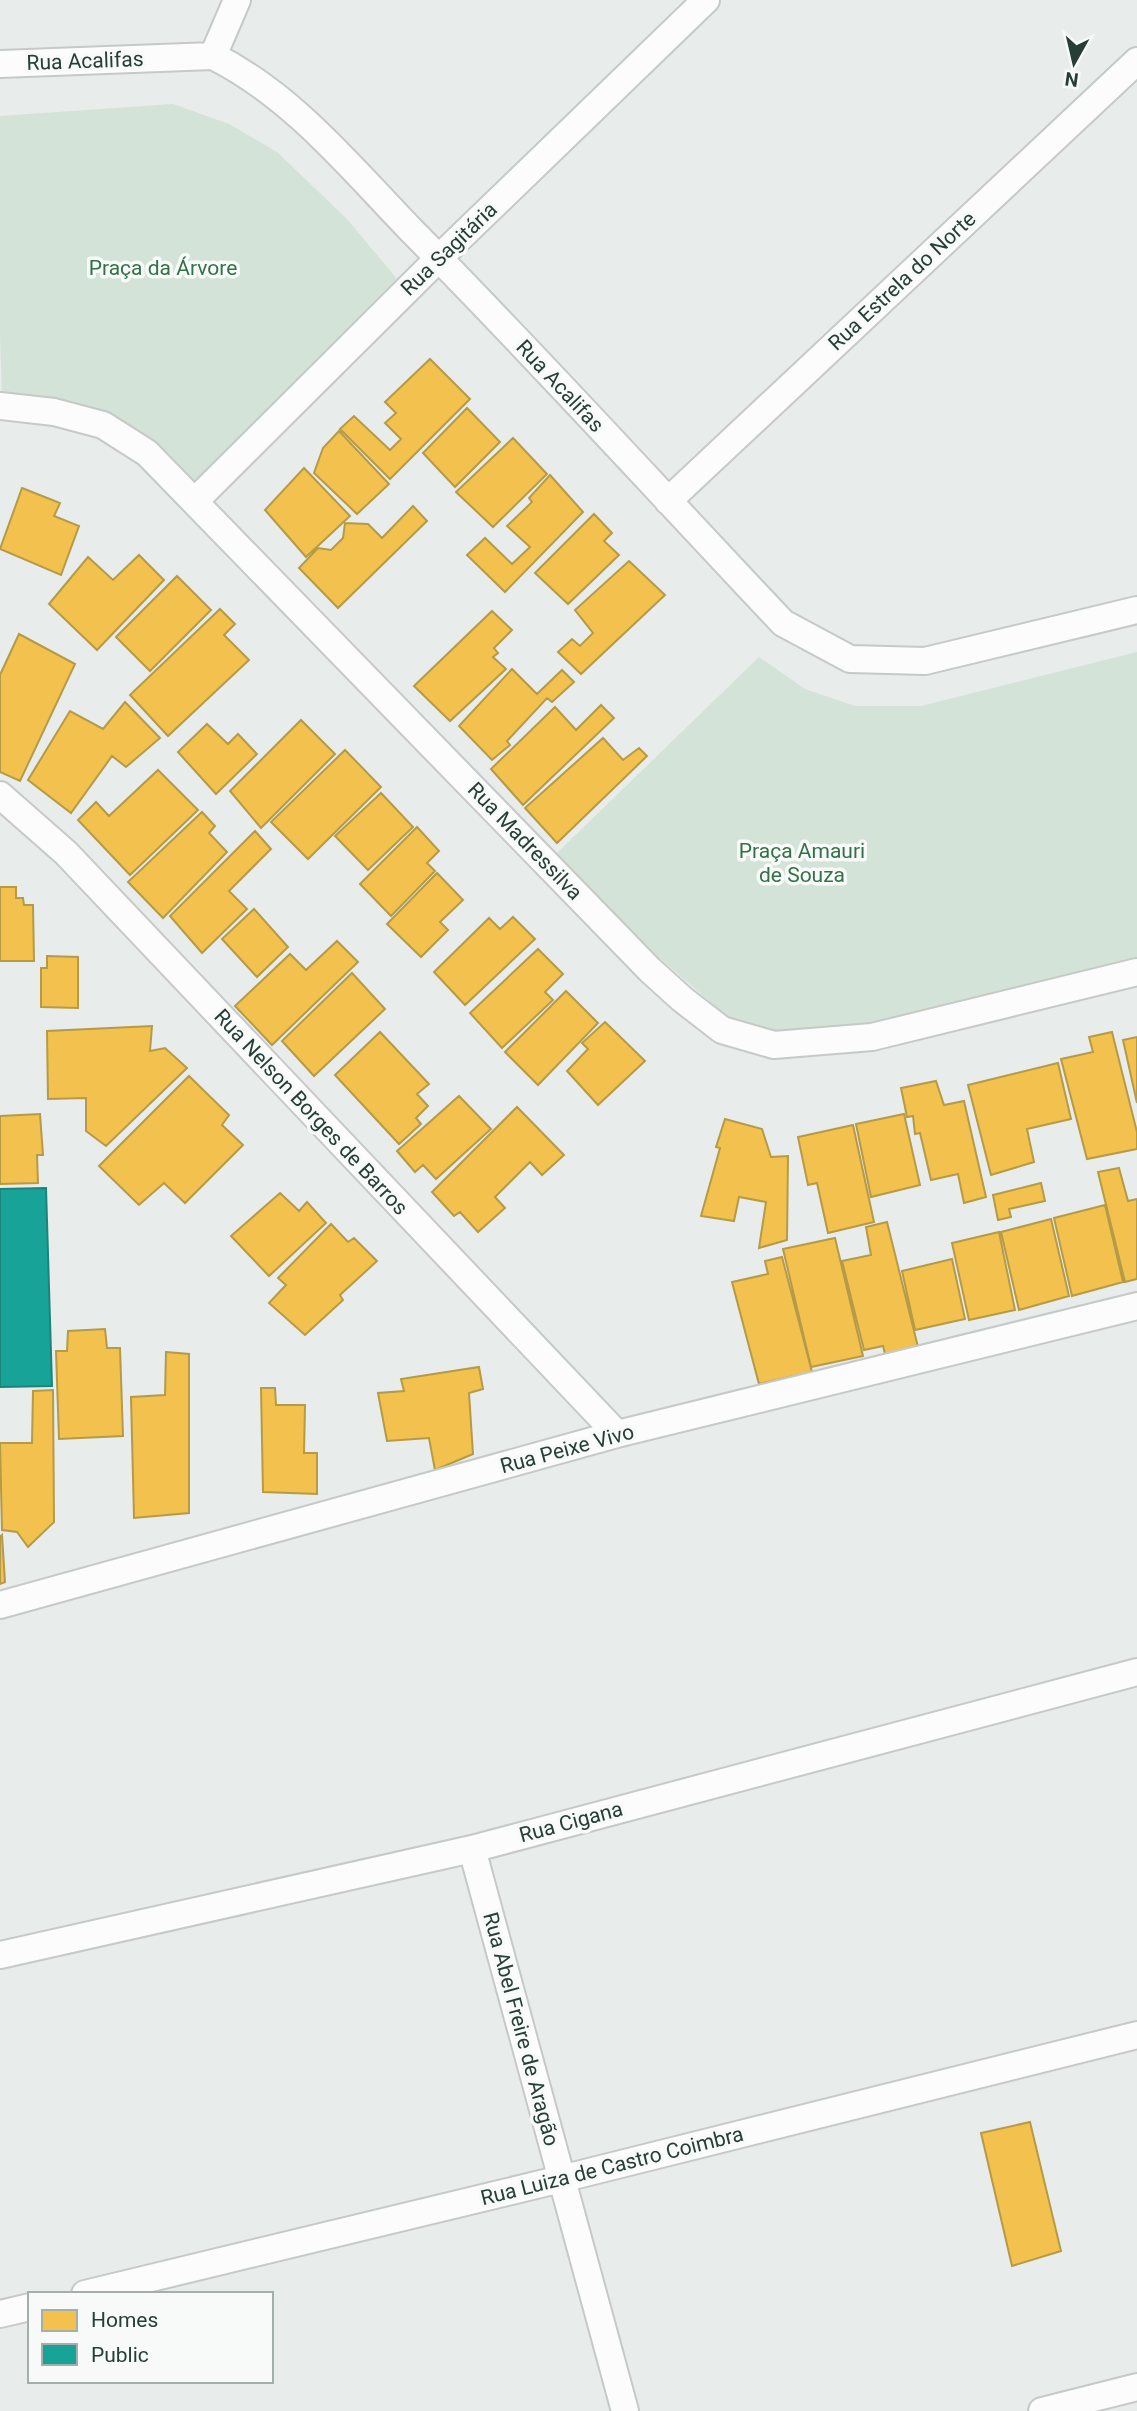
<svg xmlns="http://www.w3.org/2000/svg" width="1137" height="2411" font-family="Roboto,sans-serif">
<rect width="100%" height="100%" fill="#e8ecea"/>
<path fill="#d3e3d7" d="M 173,104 L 229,124 L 277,152 L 347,219 L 397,279 L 195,484 L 155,443 L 2,397 L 0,332 L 0,116 Z
M 1137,652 L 1137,960 L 876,1023 L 777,1031 L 729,1018 L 664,962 L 555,855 L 759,657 L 805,689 L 855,706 L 921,706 Z"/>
<path fill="#f2c14e" stroke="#b59a47" stroke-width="2" d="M 430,359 L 470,399 L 390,479 L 340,429 L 354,416 L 390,450 L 401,439 L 385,423 L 396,413 L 385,402 Z
M 467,408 L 500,442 L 455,487 L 423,453 Z
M 339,431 L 389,484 L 357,514 L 314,473 L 323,448 Z
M 513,438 L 547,474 L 493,527 L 456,492 Z
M 304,468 L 350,516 L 306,557 L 265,510 Z
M 550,475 L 583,512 L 505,592 L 467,555 L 485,538 L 512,564 L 530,547 L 507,526 L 532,502 L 529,498 Z
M 22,488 L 60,503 L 54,516 L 79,526 L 61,575 L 0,549 Z
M 413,506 L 427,521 L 338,608 L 299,568 L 318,548 L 331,550 L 343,538 L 345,523 L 368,524 L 382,538 Z
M 594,514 L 612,533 L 604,541 L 619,555 L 568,604 L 535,573 Z
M 139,555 L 164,580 L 97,650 L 49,604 L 88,557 L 113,580 Z
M 629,561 L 665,595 L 581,674 L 558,652 L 572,639 L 580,646 L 593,633 L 575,610 Z
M 177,576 L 211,610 L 150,671 L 116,637 Z
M 220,609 L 235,624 L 224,635 L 249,660 L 168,736 L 130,695 Z
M 492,611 L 512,630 L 494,648 L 498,653 L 493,657 L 506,669 L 450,721 L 414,686 Z
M 19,634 L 75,664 L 20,781 L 0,772 L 0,675 Z
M 512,669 L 537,694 L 562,670 L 574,682 L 552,702 L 547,698 L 507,741 L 510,745 L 492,760 L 459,726 Z
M 125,702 L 160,738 L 126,767 L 112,756 L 71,813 L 28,780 L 70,711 L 103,729 Z
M 601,705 L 614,718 L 523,805 L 491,769 L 555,707 L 576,730 Z
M 301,720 L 335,754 L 261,828 L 230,791 Z
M 207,724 L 228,744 L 238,734 L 257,754 L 216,794 L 178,752 Z
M 603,738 L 623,760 L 639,748 L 647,756 L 557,843 L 525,808 Z
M 345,750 L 381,787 L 308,859 L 271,822 Z
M 158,770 L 198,810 L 130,875 L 78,820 L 96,802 L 109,816 Z
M 381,793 L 413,827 L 368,870 L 335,836 Z
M 202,812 L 215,826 L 209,833 L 227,852 L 163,918 L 128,882 Z
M 417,827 L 439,851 L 427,863 L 435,871 L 391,916 L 360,884 Z
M 255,831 L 271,849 L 229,891 L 247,909 L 202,953 L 170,916 Z
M 437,873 L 463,900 L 440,922 L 448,930 L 421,957 L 387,924 Z
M 0,887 L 16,887 L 16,898 L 23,898 L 24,905 L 33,905 L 34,961 L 0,961 Z
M 254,909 L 288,947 L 257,977 L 222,939 Z
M 513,917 L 535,939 L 465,1005 L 434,972 L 489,918 L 500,929 Z
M 337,941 L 358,962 L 272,1045 L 235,1006 L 290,954 L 306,970 Z
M 538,949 L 563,974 L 545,992 L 553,1000 L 502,1048 L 470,1013 Z
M 47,956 L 78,957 L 78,1008 L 41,1007 L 41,968 L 47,968 Z
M 352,973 L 385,1009 L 314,1076 L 282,1041 Z
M 566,991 L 598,1023 L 538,1085 L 505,1052 Z
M 605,1022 L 645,1061 L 598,1105 L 567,1071 L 588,1049 L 582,1043 Z
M 152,1026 L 150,1051 L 165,1048 L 187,1068 L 106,1146 L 86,1131 L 86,1098 L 48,1099 L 47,1031 Z
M 380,1032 L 429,1084 L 417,1094 L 428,1106 L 416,1118 L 421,1124 L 399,1144 L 335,1075 Z
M 1112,1032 L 1137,1132 L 1137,1149 L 1087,1159 L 1061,1059 L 1093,1052 L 1089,1037 Z
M 1137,1037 L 1137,1103 L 1123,1040 Z
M 1058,1063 L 1071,1119 L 1027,1129 L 1034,1162 L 991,1175 L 968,1085 Z
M 189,1076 L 229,1115 L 222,1125 L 243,1145 L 185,1203 L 164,1183 L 139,1205 L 99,1166 Z
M 936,1081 L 944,1105 L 964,1101 L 986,1197 L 964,1203 L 958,1174 L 931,1180 L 920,1133 L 915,1134 L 913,1116 L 907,1117 L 901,1088 Z
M 459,1096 L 491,1129 L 436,1179 L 423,1165 L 415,1172 L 397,1151 Z
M 517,1107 L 564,1155 L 542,1175 L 530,1162 L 495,1197 L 505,1208 L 478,1232 L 460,1212 L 454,1216 L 432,1192 Z
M 40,1114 L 43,1155 L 37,1155 L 38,1183 L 0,1184 L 0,1116 Z
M 904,1114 L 920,1185 L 871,1197 L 856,1124 Z
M 725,1119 L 762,1129 L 771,1157 L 788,1156 L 787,1240 L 759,1248 L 766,1202 L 739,1197 L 734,1221 L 701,1216 L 720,1148 L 716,1147 Z
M 853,1125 L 874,1222 L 828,1233 L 817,1183 L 808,1185 L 798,1137 Z
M 1119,1168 L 1128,1201 L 1137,1199 L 1137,1279 L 1125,1282 L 1098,1172 Z
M 1041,1183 L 1045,1201 L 1009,1209 L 1011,1217 L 998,1220 L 993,1195 Z
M 280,1193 L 299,1211 L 307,1202 L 326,1223 L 269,1276 L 231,1236 Z
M 1105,1205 L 1123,1282 L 1072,1296 L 1054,1218 Z
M 1051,1219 L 1069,1296 L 1019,1310 L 1001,1232 Z
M 887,1222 L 919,1351 L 886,1358 L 883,1346 L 864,1350 L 842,1261 L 871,1255 L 866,1227 Z
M 331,1224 L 348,1242 L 354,1238 L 377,1261 L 340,1295 L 343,1300 L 305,1335 L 269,1303 L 286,1285 L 278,1278 Z
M 999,1232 L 1015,1310 L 969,1320 L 952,1243 Z
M 835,1238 L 863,1356 L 811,1367 L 783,1249 Z
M 782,1257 L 812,1372 L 759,1384 L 732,1282 L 768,1274 L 765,1261 Z
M 952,1259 L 965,1319 L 915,1330 L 902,1271 Z
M 105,1329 L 107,1348 L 120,1348 L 123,1436 L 59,1439 L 56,1351 L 67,1351 L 68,1331 Z
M 166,1352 L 189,1354 L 189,1513 L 134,1518 L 131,1397 L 165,1395 Z
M 479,1367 L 483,1389 L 469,1393 L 473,1454 L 435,1470 L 429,1438 L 387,1441 L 378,1393 L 404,1391 L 401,1379 Z
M 261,1388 L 275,1388 L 276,1405 L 305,1405 L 304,1453 L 317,1453 L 317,1494 L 263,1492 Z
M 53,1390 L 54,1522 L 28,1547 L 17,1532 L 2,1530 L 0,1443 L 32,1443 L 33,1391 Z
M 2,1535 L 5,1582 L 0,1584 L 0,1537 Z
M 1030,2122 L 1061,2251 L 1012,2266 L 981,2133 Z"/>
<path fill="#17a398" stroke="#1c857b" stroke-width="2" d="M 46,1188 L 52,1386 L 0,1387 L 0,1189 Z"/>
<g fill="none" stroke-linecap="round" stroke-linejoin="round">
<defs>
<path id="minor" d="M 213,56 L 237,0
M 0,64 L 213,56 C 292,95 351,168 411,230 C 538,358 659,492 783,623 L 850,659 L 925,661 L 1137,610
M 0,406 L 54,412 L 103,425 L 147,453 L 650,970 L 682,999 L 722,1030 L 774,1045 L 872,1037 L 1137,972
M 195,501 L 439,258 L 706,0
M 668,501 L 1137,61
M 0,795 L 66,853 L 617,1434
M 0,1605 L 617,1434 L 1137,1306
M 472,1849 L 625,2411
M 0,1955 L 472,1849 L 1137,1672
M 85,2294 L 561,2179 L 1137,2035
M 0,2314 L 30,2307
M 1042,2411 L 1137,2387"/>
</defs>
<use href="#minor" stroke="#c5c9c7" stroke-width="30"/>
<use href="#minor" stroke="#fcfcfc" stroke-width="26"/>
</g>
<g text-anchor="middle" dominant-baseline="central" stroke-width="7" stroke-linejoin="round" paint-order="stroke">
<g font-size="21" fill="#273e36" stroke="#f7faf8">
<text transform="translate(85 61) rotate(-2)">Rua Acalifas</text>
<text transform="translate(449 249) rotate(-44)">Rua Sagitária</text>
<text transform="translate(902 281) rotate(-43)">Rua Estrela do Norte</text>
<text transform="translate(560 386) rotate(47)">Rua Acalifas</text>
<text transform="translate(525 841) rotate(46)">Rua Madressilva</text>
<text transform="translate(311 1112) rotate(47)">Rua Nelson Borges de Barros</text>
<text transform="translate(567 1449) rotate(-15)">Rua Peixe Vivo</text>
<text transform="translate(571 1822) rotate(-15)">Rua Cigana</text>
<text transform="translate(521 2029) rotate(75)">Rua Abel Freire de Aragão</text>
<text transform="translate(612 2166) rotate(-14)">Rua Luiza de Castro Coimbra</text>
</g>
<g font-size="21" fill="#347148" stroke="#f7faf8">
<text x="163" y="268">Praça da Árvore</text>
<text x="802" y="851">Praça Amauri<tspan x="802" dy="24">de Souza</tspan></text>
</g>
</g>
<rect x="28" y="2292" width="245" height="91" fill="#f7faf8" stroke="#a4afaa" stroke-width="2"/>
<rect x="42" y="2310" width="35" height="21" fill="#f2c14e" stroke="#a4afaa" stroke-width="2"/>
<text x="91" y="2327" font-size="21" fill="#273e36">Homes</text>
<rect x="42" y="2344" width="35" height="21" fill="#17a398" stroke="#a4afaa" stroke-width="2"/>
<text x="91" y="2362" font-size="21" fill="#273e36">Public</text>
<g transform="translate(1074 63) rotate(188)" stroke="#f7faf8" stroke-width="5" paint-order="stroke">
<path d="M0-5L12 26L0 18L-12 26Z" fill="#273e36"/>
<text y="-10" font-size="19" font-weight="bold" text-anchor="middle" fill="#273e36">N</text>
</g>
</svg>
